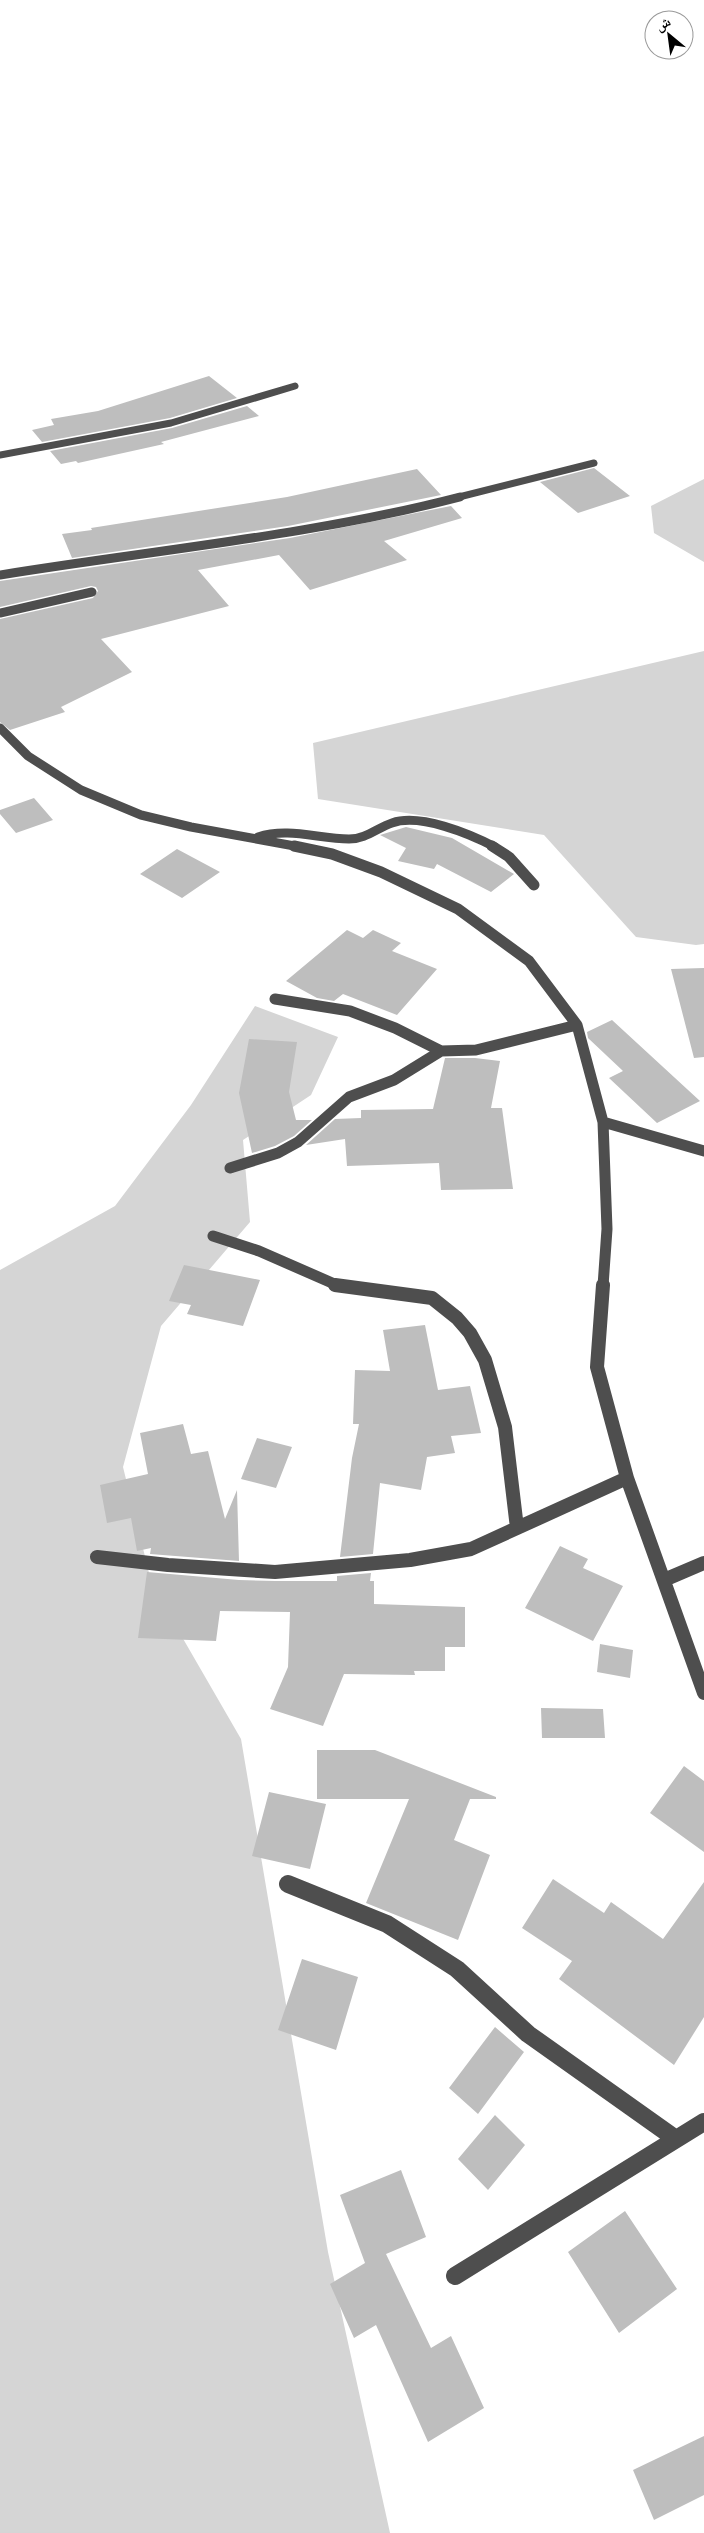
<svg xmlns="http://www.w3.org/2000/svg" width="704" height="2533" font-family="Figtree,'Noto Naskh Arabic',sans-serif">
<rect width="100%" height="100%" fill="#fff"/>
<path fill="#d5d5d5" d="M 704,479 L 704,562 L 654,533 L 651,506 Z
M 704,651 L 704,944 L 696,945 L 636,937 L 544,835 L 318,799 L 313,743 Z
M 255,1006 L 338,1037 L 311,1095 L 243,1140 L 250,1222 L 161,1326 L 123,1467 L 152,1585 L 241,1739 L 328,2252 L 390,2533 L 0,2533 L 0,1270 L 115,1206 L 191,1105 Z"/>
<path fill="#bebebe" d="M 209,376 L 237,398 L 170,418 L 42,442 L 32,430 L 54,425 L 51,419 L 98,411 Z
M 247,406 L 259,416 L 161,442 L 164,444 L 78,463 L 76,461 L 61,464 L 50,451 L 172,428 Z
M 594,468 L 630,496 L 578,513 L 540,482 Z
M 417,469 L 441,495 L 288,526 L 72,558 L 62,534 L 92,530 L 91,528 L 287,497 Z
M 451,506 L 462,518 L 384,541 L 407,560 L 310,590 L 279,555 L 198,570 L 229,606 L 101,639 L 132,672 L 61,707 L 65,712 L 10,730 L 0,722 L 0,619 L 93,598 L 98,591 L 96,587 L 91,586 L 0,607 L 0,581 L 290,538 Z
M 34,798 L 53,820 L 16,833 L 0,814 L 0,810 Z
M 406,827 L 452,838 L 514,874 L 491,892 L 437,864 L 434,869 L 398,861 L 406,848 L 380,835 Z
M 177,849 L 220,872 L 182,898 L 140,874 Z
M 347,930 L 363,938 L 373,930 L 401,943 L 392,951 L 437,969 L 397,1015 L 343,994 L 334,1001 L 317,998 L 286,981 Z
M 704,968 L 704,1057 L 694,1058 L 671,969 Z
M 612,1020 L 700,1101 L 657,1123 L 609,1078 L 623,1071 L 588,1038 L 587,1032 Z
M 249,1039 L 297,1042 L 289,1092 L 296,1120 L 312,1120 L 294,1136 L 275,1146 L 252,1153 L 239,1093 Z
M 445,1058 L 475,1058 L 500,1061 L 491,1108 L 502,1108 L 513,1189 L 441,1190 L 439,1163 L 347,1166 L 345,1139 L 306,1145 L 335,1119 L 361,1118 L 361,1110 L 433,1109 Z
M 184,1265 L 260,1280 L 243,1326 L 187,1314 L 191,1305 L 169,1301 Z
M 425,1325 L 438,1390 L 470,1386 L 481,1433 L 451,1436 L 455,1453 L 427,1457 L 421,1490 L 380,1483 L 373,1554 L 340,1557 L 352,1458 L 359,1424 L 353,1424 L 355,1370 L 390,1371 L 383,1330 Z
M 183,1424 L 191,1454 L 208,1451 L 225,1519 L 237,1490 L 239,1561 L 150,1554 L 151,1548 L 137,1551 L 131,1518 L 107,1523 L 100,1485 L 148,1474 L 140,1433 Z
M 257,1438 L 292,1447 L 276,1488 L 241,1479 Z
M 560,1546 L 588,1559 L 583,1568 L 623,1586 L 593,1641 L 525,1608 Z
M 147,1572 L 239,1580 L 275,1581 L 337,1581 L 337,1576 L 371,1573 L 370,1581 L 374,1581 L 374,1604 L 465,1607 L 465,1647 L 445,1647 L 445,1671 L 414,1671 L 415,1675 L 344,1674 L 323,1726 L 270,1709 L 288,1667 L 290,1612 L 220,1611 L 216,1641 L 138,1638 Z
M 600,1644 L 633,1650 L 630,1678 L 597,1672 Z
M 541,1708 L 603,1709 L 605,1738 L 542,1738 Z
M 317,1750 L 375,1750 L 496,1797 L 496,1799 L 470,1799 L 454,1840 L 490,1855 L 458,1940 L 366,1903 L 409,1799 L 317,1799 Z
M 684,1766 L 704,1781 L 704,1852 L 650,1813 Z
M 269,1792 L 326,1804 L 310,1869 L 252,1856 Z
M 553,1879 L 604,1913 L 611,1902 L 663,1939 L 704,1882 L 704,2017 L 674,2065 L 559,1979 L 572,1961 L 522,1928 Z
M 302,1959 L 358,1977 L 336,2050 L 278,2030 Z
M 495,2027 L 524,2052 L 478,2114 L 449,2088 Z
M 495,2115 L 525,2145 L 488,2190 L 458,2159 Z
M 401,2170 L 426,2237 L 386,2254 L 431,2348 L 451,2336 L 484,2408 L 428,2442 L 376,2325 L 354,2338 L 330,2284 L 365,2263 L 340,2195 Z
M 625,2211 L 677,2289 L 619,2333 L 568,2252 Z
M 704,2436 L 704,2495 L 654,2520 L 633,2470 Z"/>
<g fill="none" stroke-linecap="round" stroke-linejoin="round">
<path stroke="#4e4e4e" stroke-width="7" d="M 0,455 L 171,423 L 295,386
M 455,498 L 594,463"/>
<path stroke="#4e4e4e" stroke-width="9" d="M 0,575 C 154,550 309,536 460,497
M 0,613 L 92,592
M 0,728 L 28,756 L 81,790 L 141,815 L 191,827 L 300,847
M 258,837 C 288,827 319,839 349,839 C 366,839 377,828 392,823 C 420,813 470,834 495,847"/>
<path stroke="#4e4e4e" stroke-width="11" d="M 294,846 L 332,854 L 381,872 L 458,909 L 529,961 L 577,1025 L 603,1122 L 607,1229 L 603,1286
M 492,846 L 509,857 L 534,885
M 275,999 L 350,1011 L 395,1028 L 441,1051 L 476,1050 L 577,1025
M 603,1122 L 704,1151
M 230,1168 L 278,1153 L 298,1142 L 349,1097 L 394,1080 L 441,1051
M 213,1236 L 259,1251 L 339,1286"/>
<path stroke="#4e4e4e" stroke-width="14" d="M 335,1285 L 432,1298 L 457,1318 L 470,1333 L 485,1360 L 505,1427 L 517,1528
M 603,1285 L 597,1367 L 627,1478 L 704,1693
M 97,1557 L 168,1565 L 275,1572 L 410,1560 L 471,1549 L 627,1478
M 664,1580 L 704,1563"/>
<path stroke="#4e4e4e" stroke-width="18" d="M 288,1884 L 387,1924 L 457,1969 L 528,2034 L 676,2139
M 455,2276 L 704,2122"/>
</g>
<g transform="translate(669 35) rotate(331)"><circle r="24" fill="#ffffff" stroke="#999999"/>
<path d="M0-4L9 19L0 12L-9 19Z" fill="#000000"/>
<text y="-8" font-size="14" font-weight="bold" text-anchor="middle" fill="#000000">ش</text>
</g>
</svg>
